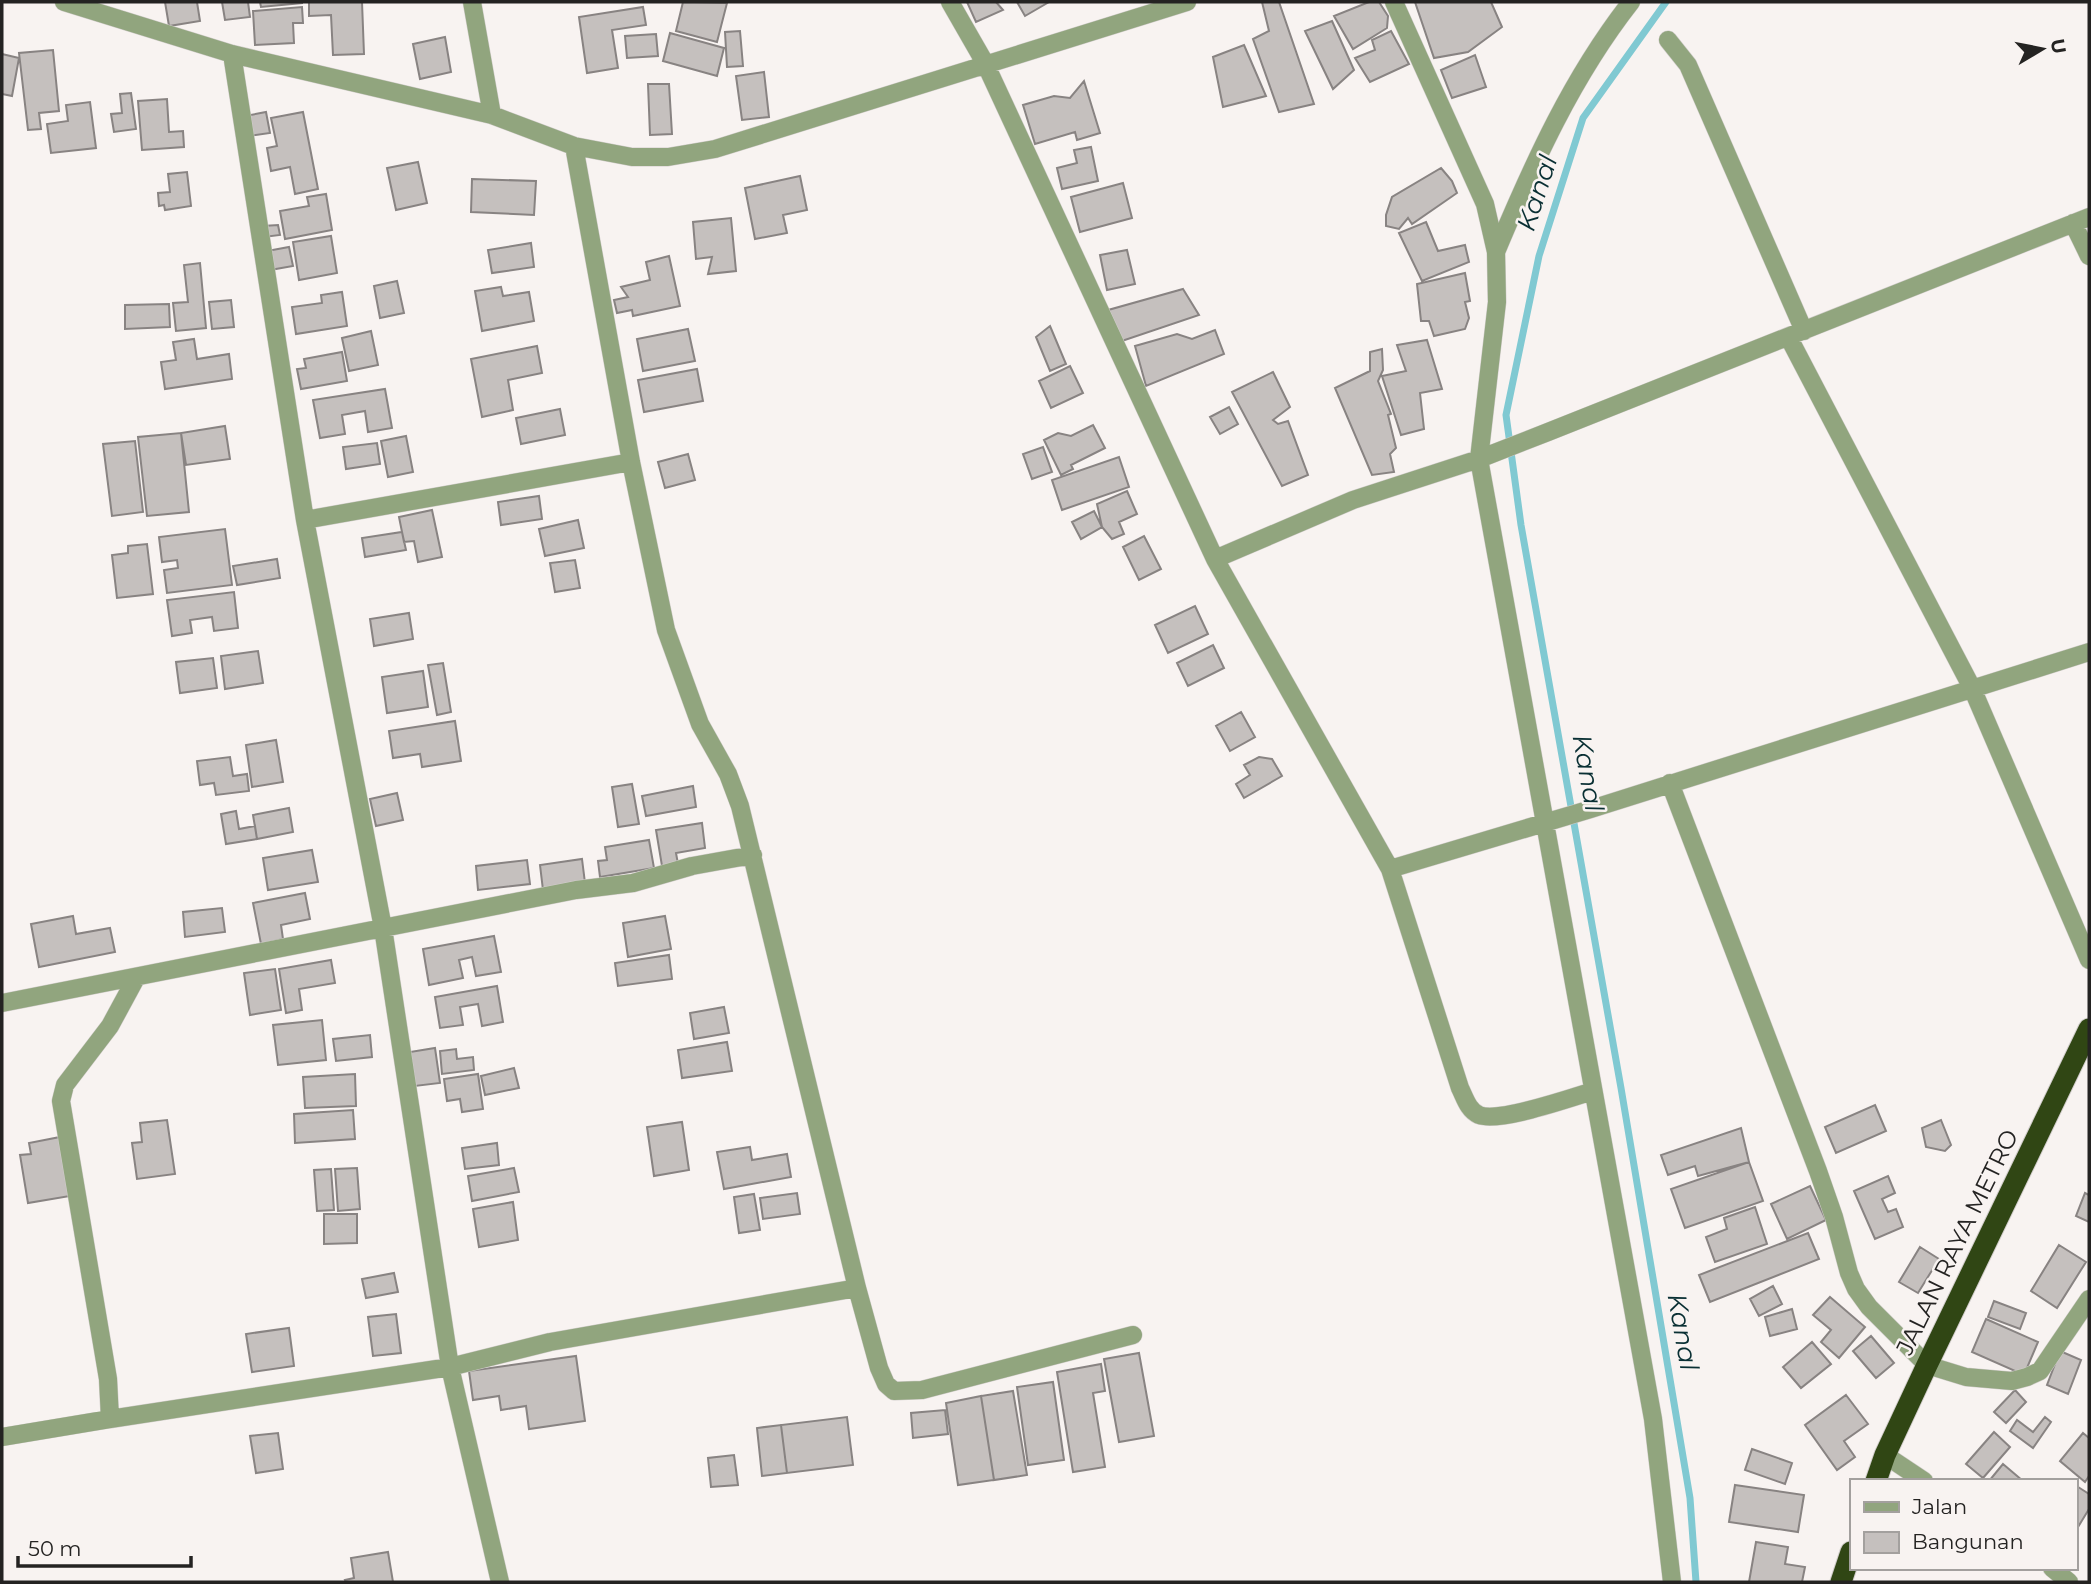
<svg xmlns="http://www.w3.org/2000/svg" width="2091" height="1584" font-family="Montserrat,sans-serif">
<rect width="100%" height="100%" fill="#f8f3f1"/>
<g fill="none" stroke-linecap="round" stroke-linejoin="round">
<path stroke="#80c9d2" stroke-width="7" d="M 1666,2 L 1583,118 L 1539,256 L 1506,415 L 1521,525 L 1621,1088 L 1690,1498 L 1696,1582"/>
</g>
<path fill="#c5c0be" stroke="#888382" stroke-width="2" d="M 165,2 L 197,2 L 200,21 L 169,26 Z
M 222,2 L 248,2 L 250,17 L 225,20 Z
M 260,2 L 302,2 L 302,3 L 261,7 Z
M 309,2 L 362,2 L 364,54 L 333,55 L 331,15 L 309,16 Z
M 683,2 L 727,3 L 717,42 L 676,31 Z
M 967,2 L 996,2 L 1003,10 L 976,22 Z
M 1017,2 L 1049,2 L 1025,16 Z
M 1262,2 L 1279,2 L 1314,104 L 1279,112 L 1253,39 L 1269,31 Z
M 1369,2 L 1379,2 L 1388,16 L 1387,28 L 1353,49 L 1334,16 Z
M 1415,2 L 1491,2 L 1502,27 L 1468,52 L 1434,58 Z
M 302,7 L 303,23 L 293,23 L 294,43 L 255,45 L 253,11 Z
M 643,7 L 646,25 L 612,30 L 618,68 L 587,73 L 579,17 Z
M 1332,21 L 1354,70 L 1333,89 L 1305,31 Z
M 740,31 L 743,66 L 727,67 L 725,32 Z
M 1391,31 L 1409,64 L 1370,82 L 1355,58 L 1375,50 L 1372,40 Z
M 670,33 L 724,48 L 717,76 L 663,61 Z
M 656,34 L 658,56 L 627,58 L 625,36 Z
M 445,37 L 451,72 L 420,79 L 413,44 Z
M 1244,45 L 1266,96 L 1223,107 L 1213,57 Z
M 53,50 L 59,111 L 39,113 L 41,129 L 28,130 L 19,53 Z
M 2,54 L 19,58 L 12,96 L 2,94 Z
M 1475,55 L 1486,87 L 1452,98 L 1441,70 Z
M 764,72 L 769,117 L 742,120 L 736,76 Z
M 1084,81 L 1100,133 L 1077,140 L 1075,132 L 1035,144 L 1023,105 L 1054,96 L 1070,98 Z
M 648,84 L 669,84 L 672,134 L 650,135 Z
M 131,93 L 136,129 L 114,132 L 111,114 L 122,113 L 120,94 Z
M 167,99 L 169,132 L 183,131 L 184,147 L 142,150 L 138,101 Z
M 90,102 L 96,148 L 51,153 L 47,124 L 68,121 L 66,105 Z
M 266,112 L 270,133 L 249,136 L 245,116 Z
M 303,112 L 318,189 L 295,194 L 290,167 L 271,171 L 267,148 L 277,146 L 271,118 Z
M 1091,147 L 1098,181 L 1062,189 L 1057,168 L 1077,163 L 1074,150 Z
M 418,162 L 427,203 L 396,210 L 387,168 Z
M 1441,168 L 1452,181 L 1457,193 L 1412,224 L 1408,218 L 1399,229 L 1386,226 L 1386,215 L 1392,197 Z
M 187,172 L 191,206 L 165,210 L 164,205 L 159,206 L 158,193 L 170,192 L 168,174 Z
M 800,176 L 807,210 L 783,215 L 787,233 L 755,239 L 745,188 Z
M 472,179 L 536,181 L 534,215 L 471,212 Z
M 1123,183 L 1132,218 L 1080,232 L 1071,197 Z
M 326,194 L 332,230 L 285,239 L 280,211 L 309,206 L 307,197 Z
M 731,218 L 736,271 L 708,274 L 712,257 L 696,259 L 693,222 Z
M 1426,222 L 1438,251 L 1465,245 L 1469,262 L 1422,281 L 1399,233 Z
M 278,225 L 280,235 L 264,237 L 263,226 Z
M 331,236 L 337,273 L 299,280 L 293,242 Z
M 531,243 L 534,267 L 492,273 L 488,250 Z
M 289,247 L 293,266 L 270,270 L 267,251 Z
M 1127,250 L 1135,284 L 1107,290 L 1100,255 Z
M 669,256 L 680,306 L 633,316 L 632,310 L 617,313 L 614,300 L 628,297 L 621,287 L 650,280 L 646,262 Z
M 200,263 L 206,328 L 176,331 L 173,303 L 188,302 L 184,265 Z
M 1465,273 L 1470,301 L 1465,302 L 1469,318 L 1465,329 L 1434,336 L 1429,321 L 1421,321 L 1417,284 Z
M 397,281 L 404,313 L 380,318 L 374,286 Z
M 501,287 L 503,296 L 529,292 L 534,321 L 482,331 L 475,291 Z
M 1183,289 L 1199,315 L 1110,345 L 1094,314 Z
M 342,292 L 347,326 L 296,334 L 292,307 L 322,303 L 321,295 Z
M 231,300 L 234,327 L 212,329 L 209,302 Z
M 169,304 L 170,327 L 125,329 L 125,305 Z
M 1050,326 L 1066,364 L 1050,371 L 1036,337 Z
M 688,329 L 695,361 L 643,371 L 637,339 Z
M 1215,330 L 1224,354 L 1146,386 L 1135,346 L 1177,334 L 1192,339 Z
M 371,331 L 378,365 L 349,371 L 342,338 Z
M 194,339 L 197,359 L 229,354 L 232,379 L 165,389 L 161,362 L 176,360 L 173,342 Z
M 1427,340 L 1442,389 L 1420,393 L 1424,429 L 1401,435 L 1382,376 L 1406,371 L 1397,345 Z
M 537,346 L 542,373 L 508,380 L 513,410 L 482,417 L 471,359 Z
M 1382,349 L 1383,370 L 1378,381 L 1391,414 L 1388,415 L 1396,448 L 1390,454 L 1394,472 L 1372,475 L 1335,388 L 1370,371 L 1370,352 Z
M 342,352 L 347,381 L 301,389 L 297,369 L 306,368 L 304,359 Z
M 1070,366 L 1083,393 L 1051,408 L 1039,381 Z
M 697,369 L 703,401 L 644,412 L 638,380 Z
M 1273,372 L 1290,407 L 1273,420 L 1278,424 L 1288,421 L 1308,475 L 1282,486 L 1232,392 Z
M 385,389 L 392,428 L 368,432 L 365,411 L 342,415 L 345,434 L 320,438 L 313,400 Z
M 1229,407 L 1238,424 L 1220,434 L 1210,417 Z
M 560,409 L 565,435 L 521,444 L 516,418 Z
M 1093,425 L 1105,448 L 1071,465 L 1073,469 L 1061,475 L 1044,440 L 1058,433 L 1071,436 Z
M 225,426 L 230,459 L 186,465 L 181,433 Z
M 181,433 L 189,512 L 147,516 L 138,437 Z
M 406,436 L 413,472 L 388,477 L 381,441 Z
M 135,441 L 143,512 L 112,516 L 103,444 Z
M 377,443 L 380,464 L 346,469 L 343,447 Z
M 1043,447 L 1052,472 L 1032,479 L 1023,454 Z
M 688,454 L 695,480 L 665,488 L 658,462 Z
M 1119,457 L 1129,487 L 1062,510 L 1052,480 Z
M 1127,491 L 1137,514 L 1119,522 L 1124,534 L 1112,539 L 1102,527 L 1097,504 Z
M 539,496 L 542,519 L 501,525 L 498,502 Z
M 432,510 L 442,557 L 418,562 L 414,541 L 404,542 L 399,517 Z
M 1094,511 L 1102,527 L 1081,539 L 1072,522 Z
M 578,520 L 584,548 L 545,556 L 539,529 Z
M 225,529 L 232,585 L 167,593 L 164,570 L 178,568 L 177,560 L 162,562 L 159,537 Z
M 402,532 L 406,550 L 365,557 L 362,538 Z
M 1144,536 L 1161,569 L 1139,580 L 1123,547 Z
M 147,544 L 153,594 L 117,598 L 112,555 L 128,553 L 128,546 Z
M 277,559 L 280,578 L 237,585 L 233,566 Z
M 575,560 L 580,588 L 555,592 L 550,563 Z
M 234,592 L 238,628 L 214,631 L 212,617 L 190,620 L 192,633 L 172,636 L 167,600 Z
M 1195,606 L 1208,634 L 1168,653 L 1155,625 Z
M 409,613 L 413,639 L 374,646 L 370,619 Z
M 1213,645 L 1224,668 L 1188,686 L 1177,663 Z
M 258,651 L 263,683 L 225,689 L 221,656 Z
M 213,658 L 217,688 L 180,693 L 176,662 Z
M 443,663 L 451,712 L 437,715 L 428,665 Z
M 423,671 L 428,707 L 387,713 L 382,677 Z
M 1241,712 L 1255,737 L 1230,751 L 1216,726 Z
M 455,721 L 461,761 L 422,767 L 420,754 L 393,758 L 389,731 Z
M 276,740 L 283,782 L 252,787 L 246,745 Z
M 230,757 L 233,776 L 247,774 L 249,791 L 216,795 L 214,783 L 200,785 L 197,761 Z
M 1259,757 L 1272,759 L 1282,776 L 1244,798 L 1236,784 L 1250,775 L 1244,765 Z
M 632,784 L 639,824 L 618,827 L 612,787 Z
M 693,786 L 696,807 L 646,816 L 642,796 Z
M 397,793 L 403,820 L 376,826 L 370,799 Z
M 289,808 L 293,832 L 257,839 L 253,815 Z
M 236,811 L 239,829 L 255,826 L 257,839 L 226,844 L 221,814 Z
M 702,823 L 705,848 L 676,853 L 678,864 L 662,866 L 656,830 Z
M 649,840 L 654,868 L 600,877 L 598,861 L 607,860 L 605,847 Z
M 312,850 L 318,882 L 268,890 L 263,858 Z
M 582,859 L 585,883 L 543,890 L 540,865 Z
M 527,860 L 530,884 L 478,890 L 476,866 Z
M 305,893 L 310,919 L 281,925 L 283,939 L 261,944 L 253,903 Z
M 222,908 L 225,932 L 185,937 L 183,912 Z
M 73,916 L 76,934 L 110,928 L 115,952 L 39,967 L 31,924 Z
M 665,916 L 671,949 L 628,957 L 623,923 Z
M 494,936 L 501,972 L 476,976 L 472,957 L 459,960 L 463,978 L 429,985 L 423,949 Z
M 669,955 L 672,979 L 618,986 L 615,963 Z
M 331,960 L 335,983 L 299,989 L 302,1010 L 286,1013 L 279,969 Z
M 275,969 L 281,1010 L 250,1015 L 244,973 Z
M 497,986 L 503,1022 L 482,1026 L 478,1004 L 460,1007 L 463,1025 L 440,1028 L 435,997 Z
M 724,1007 L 729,1033 L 694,1039 L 690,1013 Z
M 322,1020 L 326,1060 L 278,1065 L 273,1025 Z
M 370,1035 L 372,1057 L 336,1061 L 333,1039 Z
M 727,1042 L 732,1071 L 682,1078 L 678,1050 Z
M 435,1048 L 440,1083 L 415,1086 L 410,1052 Z
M 456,1049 L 457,1059 L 473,1057 L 474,1070 L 442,1074 L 440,1051 Z
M 514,1068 L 519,1088 L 485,1095 L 481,1076 Z
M 355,1074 L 356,1106 L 305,1108 L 303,1077 Z
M 478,1074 L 483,1109 L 462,1112 L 460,1099 L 447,1101 L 444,1079 Z
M 1875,1105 L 1886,1131 L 1836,1153 L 1825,1127 Z
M 353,1110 L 355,1139 L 295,1143 L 294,1114 Z
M 167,1120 L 175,1174 L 137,1179 L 132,1143 L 142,1142 L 140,1123 Z
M 1941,1120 L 1951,1145 L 1945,1151 L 1926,1147 L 1922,1128 Z
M 682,1122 L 689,1170 L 654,1176 L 647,1127 Z
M 1741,1128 L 1749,1162 L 1698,1176 L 1695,1166 L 1668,1175 L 1661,1155 Z
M 60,1137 L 70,1196 L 28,1203 L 20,1155 L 31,1154 L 29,1143 Z
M 497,1143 L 499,1165 L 465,1169 L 462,1148 Z
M 750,1147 L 752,1160 L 787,1154 L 791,1177 L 724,1189 L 717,1152 Z
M 1749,1162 L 1763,1201 L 1685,1228 L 1671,1189 Z
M 357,1168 L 360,1209 L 338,1211 L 335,1169 Z
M 514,1168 L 519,1192 L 472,1201 L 468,1176 Z
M 331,1169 L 334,1210 L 317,1211 L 314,1170 Z
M 1888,1176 L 1895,1193 L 1882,1199 L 1888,1212 L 1896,1209 L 1903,1227 L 1875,1239 L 1854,1191 Z
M 1810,1186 L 1826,1220 L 1787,1239 L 1771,1204 Z
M 797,1193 L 800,1214 L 763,1219 L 760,1198 Z
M 2085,1193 L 2089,1195 L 2089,1222 L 2076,1216 Z
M 754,1194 L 760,1230 L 739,1233 L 734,1197 Z
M 513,1202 L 518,1240 L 479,1247 L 473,1209 Z
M 1755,1207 L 1767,1244 L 1715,1262 L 1706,1237 L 1727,1229 L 1724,1218 Z
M 324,1214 L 357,1214 L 357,1243 L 324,1244 Z
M 1808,1233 L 1819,1259 L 1710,1302 L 1699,1275 Z
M 2059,1245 L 2086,1262 L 2057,1308 L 2031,1291 Z
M 1920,1247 L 1939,1259 L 1918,1293 L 1899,1282 Z
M 394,1273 L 398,1292 L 366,1298 L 362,1279 Z
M 1773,1286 L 1782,1304 L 1759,1316 L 1750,1299 Z
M 1830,1297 L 1865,1327 L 1839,1358 L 1821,1342 L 1831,1330 L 1813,1315 Z
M 1994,1301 L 2026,1313 L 2020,1329 L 1988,1317 Z
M 1792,1309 L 1797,1329 L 1770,1336 L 1765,1317 Z
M 396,1314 L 401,1353 L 373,1356 L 368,1317 Z
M 1986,1319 L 2038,1342 L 2024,1375 L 1972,1352 Z
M 289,1328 L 294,1366 L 252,1372 L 246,1334 Z
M 1871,1336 L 1894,1363 L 1876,1378 L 1853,1351 Z
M 1812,1342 L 1831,1364 L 1801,1388 L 1783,1367 Z
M 2060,1351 L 2081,1360 L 2068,1394 L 2047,1385 Z
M 1139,1353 L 1154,1436 L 1119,1442 L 1104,1359 Z
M 576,1356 L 585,1421 L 529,1429 L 526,1406 L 501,1410 L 499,1396 L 473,1400 L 469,1371 Z
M 1101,1364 L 1105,1391 L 1093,1393 L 1105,1467 L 1073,1472 L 1057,1372 Z
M 1053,1382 L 1064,1460 L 1028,1465 L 1017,1387 Z
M 2015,1390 L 2026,1402 L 2006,1423 L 1994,1412 Z
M 1013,1391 L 1027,1475 L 994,1480 L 981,1396 Z
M 1846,1395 L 1868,1424 L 1844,1441 L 1855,1457 L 1837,1470 L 1805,1425 Z
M 981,1396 L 994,1480 L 958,1485 L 946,1403 Z
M 945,1410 L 948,1434 L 913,1438 L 911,1413 Z
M 847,1417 L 853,1465 L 787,1473 L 781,1425 Z
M 2045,1417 L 2051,1422 L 2033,1448 L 2010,1431 L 2017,1420 L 2033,1432 Z
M 781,1425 L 787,1473 L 762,1476 L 757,1428 Z
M 1994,1432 L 2010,1447 L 1983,1478 L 1966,1464 Z
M 278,1433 L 283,1469 L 256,1473 L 250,1436 Z
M 2083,1433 L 2089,1438 L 2089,1476 L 2085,1482 L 2060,1461 Z
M 1752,1449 L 1792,1463 L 1785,1484 L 1745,1470 Z
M 734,1455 L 738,1485 L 711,1487 L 708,1458 Z
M 2003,1464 L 2023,1481 L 1989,1481 Z
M 1735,1485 L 1804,1495 L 1798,1532 L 1729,1522 Z
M 2075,1485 L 2089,1494 L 2089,1509 L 2075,1532 Z
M 1756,1542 L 1788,1547 L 1785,1564 L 1805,1567 L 1802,1582 L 1749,1582 Z
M 388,1552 L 393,1582 L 346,1582 L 345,1580 L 354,1578 L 351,1558 Z"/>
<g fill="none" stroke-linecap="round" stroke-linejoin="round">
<defs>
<path id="minor" d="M 64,2 L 232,54 L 492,115 L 574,146 L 632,157 L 668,157 L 715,149 L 1187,2
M 472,2 L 492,115
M 950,2 L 985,63 L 1215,559 L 1390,869 L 1460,1088 C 1465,1098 1468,1110 1479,1115 C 1499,1123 1570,1098 1593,1091
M 1394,2 L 1485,204 L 1496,252 L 1497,302 L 1479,459 L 1653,1419 L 1672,1582
M 1668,40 L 1688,65 L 1804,331
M 232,54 L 305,520 L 383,928 L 450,1367 L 500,1582
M 574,146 L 631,462 L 666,630 L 700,724 L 728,774 L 740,806 L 857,1288 L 879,1368 L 886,1384 L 894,1391 L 922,1390 L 1133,1335
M 2073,223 L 2089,256
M 1496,252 C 1533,164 1572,77 1631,2
M 1789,338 L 1972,688 L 2089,960
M 305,520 L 631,462
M 1215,559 L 1353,500 L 1479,459 L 1548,432 L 2089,217
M 1670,783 L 1818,1171 L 1834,1217 L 1849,1273 L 1856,1289 L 1869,1307 L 1927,1365 L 1966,1377 L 2012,1381 L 2027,1377 L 2040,1371 L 2089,1299
M 1390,869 L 1591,809 L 2089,652
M 2,1003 L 576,890 L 633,883 L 692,866 L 753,855
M 110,1419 L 450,1367 L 550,1342 L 857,1288
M 2,1437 L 110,1419 L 108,1379 L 61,1101 L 65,1085 L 110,1026 L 136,978
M 1885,1455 L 1924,1481
M 2052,1568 L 2069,1582"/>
<path id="highway" d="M 1876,1481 L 1885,1455 L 1927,1365 L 2089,1029
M 1841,1582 L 1851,1552"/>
</defs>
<use href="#minor" stroke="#d2cecc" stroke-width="19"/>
<use href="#highway" stroke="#d2cecc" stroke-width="23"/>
<use href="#minor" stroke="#91a57e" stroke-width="18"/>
<use href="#highway" stroke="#304614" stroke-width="21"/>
</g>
<g text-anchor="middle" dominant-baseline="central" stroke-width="5" stroke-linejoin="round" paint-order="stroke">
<g font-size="24" fill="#242322" stroke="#f8f3f1">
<text transform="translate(1957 1242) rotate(-64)">JALAN RAYA METRO</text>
</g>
<g font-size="26" font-style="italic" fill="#092f33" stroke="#f8f3f1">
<text transform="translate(1537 193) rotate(-72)">Kanal</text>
<text transform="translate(1588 773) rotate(80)">Kanal</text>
<text transform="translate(1683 1332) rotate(80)">Kanal</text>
</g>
</g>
<rect width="2091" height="1584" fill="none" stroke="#242322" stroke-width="7"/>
<rect x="1850" y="1479" width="228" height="91" fill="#f8f3f1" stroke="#a3a09e" stroke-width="2"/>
<rect x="1864" y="1502" width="35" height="10" fill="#91a57e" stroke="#a3a09e" stroke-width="2"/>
<text x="1912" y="1514" font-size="21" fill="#242322">Jalan</text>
<rect x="1864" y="1532" width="35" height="21" fill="#c5c0be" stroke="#a3a09e" stroke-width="2"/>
<text x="1912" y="1549" font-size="21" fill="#242322">Bangunan</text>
<g transform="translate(2042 49) rotate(80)" stroke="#f8f3f1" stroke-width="5" paint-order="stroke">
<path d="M0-5L12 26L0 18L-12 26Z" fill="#242322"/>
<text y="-10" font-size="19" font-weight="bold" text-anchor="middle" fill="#242322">U</text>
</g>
<path d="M18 1556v10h173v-10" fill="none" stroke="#242322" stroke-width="3.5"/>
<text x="28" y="1556" font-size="21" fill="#242322" stroke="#f8f3f1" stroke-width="5" paint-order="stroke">50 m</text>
</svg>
